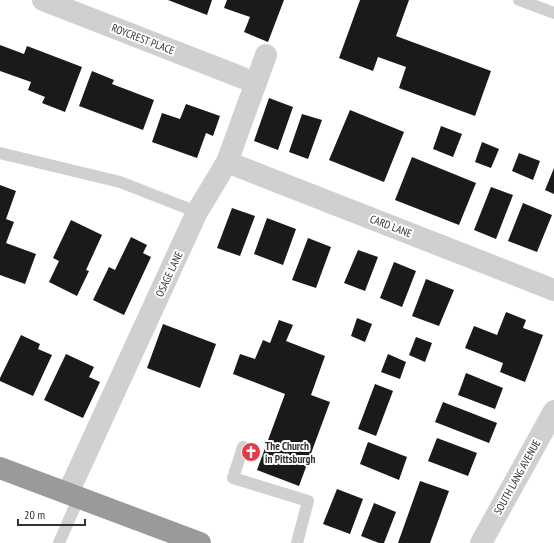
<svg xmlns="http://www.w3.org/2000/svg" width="554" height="543" font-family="'PT Sans Narrow',sans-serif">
<rect width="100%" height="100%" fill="#fff"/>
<path fill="#1a1a1a" d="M 168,0 L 212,0 L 207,15 Z
M 227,0 L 284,0 L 268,42 L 244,32 L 250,17 L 224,8 Z
M 360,0 L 409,0 L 396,36 L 491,71 L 475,116 L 399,88 L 406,67 L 378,57 L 373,71 L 339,58 Z
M 0,45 L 24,54 L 27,46 L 82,67 L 65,112 L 42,103 L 45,97 L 28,90 L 31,82 L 0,71 Z
M 92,71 L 114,80 L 112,84 L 154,100 L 143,130 L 79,106 Z
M 269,98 L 293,107 L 278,150 L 254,141 Z
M 186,104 L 220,116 L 213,136 L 206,133 L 197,158 L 152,142 L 162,113 L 180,119 Z
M 350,110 L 404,132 L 384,182 L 329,160 Z
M 302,114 L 322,120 L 308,159 L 289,152 Z
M 441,126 L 462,134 L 453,157 L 433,149 Z
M 482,142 L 499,149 L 491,168 L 475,162 Z
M 519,153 L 540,161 L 533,180 L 512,171 Z
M 412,157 L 476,183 L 459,225 L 395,200 Z
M 554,168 L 554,194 L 545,190 Z
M 0,185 L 16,191 L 6,219 L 14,222 L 6,243 L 36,254 L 25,284 L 0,275 Z
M 491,187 L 513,195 L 496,239 L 474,230 Z
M 523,203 L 552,215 L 537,252 L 508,241 Z
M 232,208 L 255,216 L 240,256 L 217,248 Z
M 267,218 L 296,229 L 283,265 L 254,254 Z
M 71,220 L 102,235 L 86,270 L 89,271 L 77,296 L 49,282 L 59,261 L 53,258 Z
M 131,237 L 147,245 L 143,253 L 151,257 L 124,315 L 93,300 L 109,267 L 115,270 Z
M 308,238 L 331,247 L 316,288 L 292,280 Z
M 358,250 L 378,257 L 365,291 L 344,283 Z
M 394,262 L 416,271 L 402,307 L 380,298 Z
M 426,279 L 454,290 L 439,326 L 412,316 Z
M 506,312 L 526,320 L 523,328 L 543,335 L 525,382 L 500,372 L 503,363 L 465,348 L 474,326 L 497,335 Z
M 357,318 L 372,324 L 365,342 L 351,336 Z
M 279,320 L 293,325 L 286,341 L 325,356 L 311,395 L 330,402 L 299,486 L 257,470 L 285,394 L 233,374 L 240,354 L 255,359 L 263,340 L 270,343 Z
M 163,324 L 216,344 L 200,388 L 147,368 Z
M 21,335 L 40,344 L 38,349 L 52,355 L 33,396 L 0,381 L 0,378 Z
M 416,337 L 432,343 L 425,362 L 409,355 Z
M 66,354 L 94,367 L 89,377 L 100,382 L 83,418 L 44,400 Z
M 388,354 L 406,362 L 400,379 L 381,372 Z
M 466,373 L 503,388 L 495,409 L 458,395 Z
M 375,384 L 393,391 L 376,436 L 358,429 Z
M 443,402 L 497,423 L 489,443 L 435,422 Z
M 437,438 L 477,453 L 468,476 L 428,461 Z
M 368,442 L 407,457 L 399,480 L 360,464 Z
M 420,481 L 449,491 L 430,543 L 398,543 Z
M 337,489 L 363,499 L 350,534 L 323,524 Z
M 374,503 L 396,512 L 384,543 L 379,543 L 361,536 Z"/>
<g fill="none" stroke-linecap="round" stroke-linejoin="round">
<path stroke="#d0d0d0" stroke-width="12" d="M 519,0 L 554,13
M 0,153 L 120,182 L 197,212
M 243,447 L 233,478 L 308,501 L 297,543
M 59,543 L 79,497"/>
<path stroke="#d0d0d0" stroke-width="22" d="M 43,0 L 243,78
M 227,162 L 554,290
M 68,493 L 197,212 L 227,162 L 266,55
M 481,543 L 554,411"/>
<path stroke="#9a9a9a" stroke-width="22" d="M 0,468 L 200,543"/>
</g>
<defs>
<symbol id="church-disc" viewBox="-11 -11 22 22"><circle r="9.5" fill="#e63946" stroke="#fff"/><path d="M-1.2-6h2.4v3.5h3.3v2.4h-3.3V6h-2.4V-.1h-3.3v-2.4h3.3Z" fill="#fff"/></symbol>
</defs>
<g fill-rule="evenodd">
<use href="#church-disc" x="240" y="441" width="22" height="22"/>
</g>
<g text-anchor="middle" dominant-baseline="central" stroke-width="4" stroke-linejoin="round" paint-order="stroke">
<g font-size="11" fill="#333" stroke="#fff">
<text transform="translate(143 39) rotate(21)">ROYCREST PLACE</text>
<text transform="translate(391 226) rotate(21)">CARD LANE</text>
<text transform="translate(169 274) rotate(-65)">OSAGE LANE</text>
<text transform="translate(517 477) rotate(-61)">SOUTH LANG AVENUE</text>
</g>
<g font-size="11" font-weight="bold" fill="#333" stroke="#fff" text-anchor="start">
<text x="265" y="446">The Church<tspan x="265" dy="13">in Pittsburgh</tspan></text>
</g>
</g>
<path d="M18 519v6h67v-6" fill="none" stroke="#333333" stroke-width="2"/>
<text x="24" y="519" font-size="12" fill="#333333" stroke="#ffffff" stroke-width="3" paint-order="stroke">20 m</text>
</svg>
